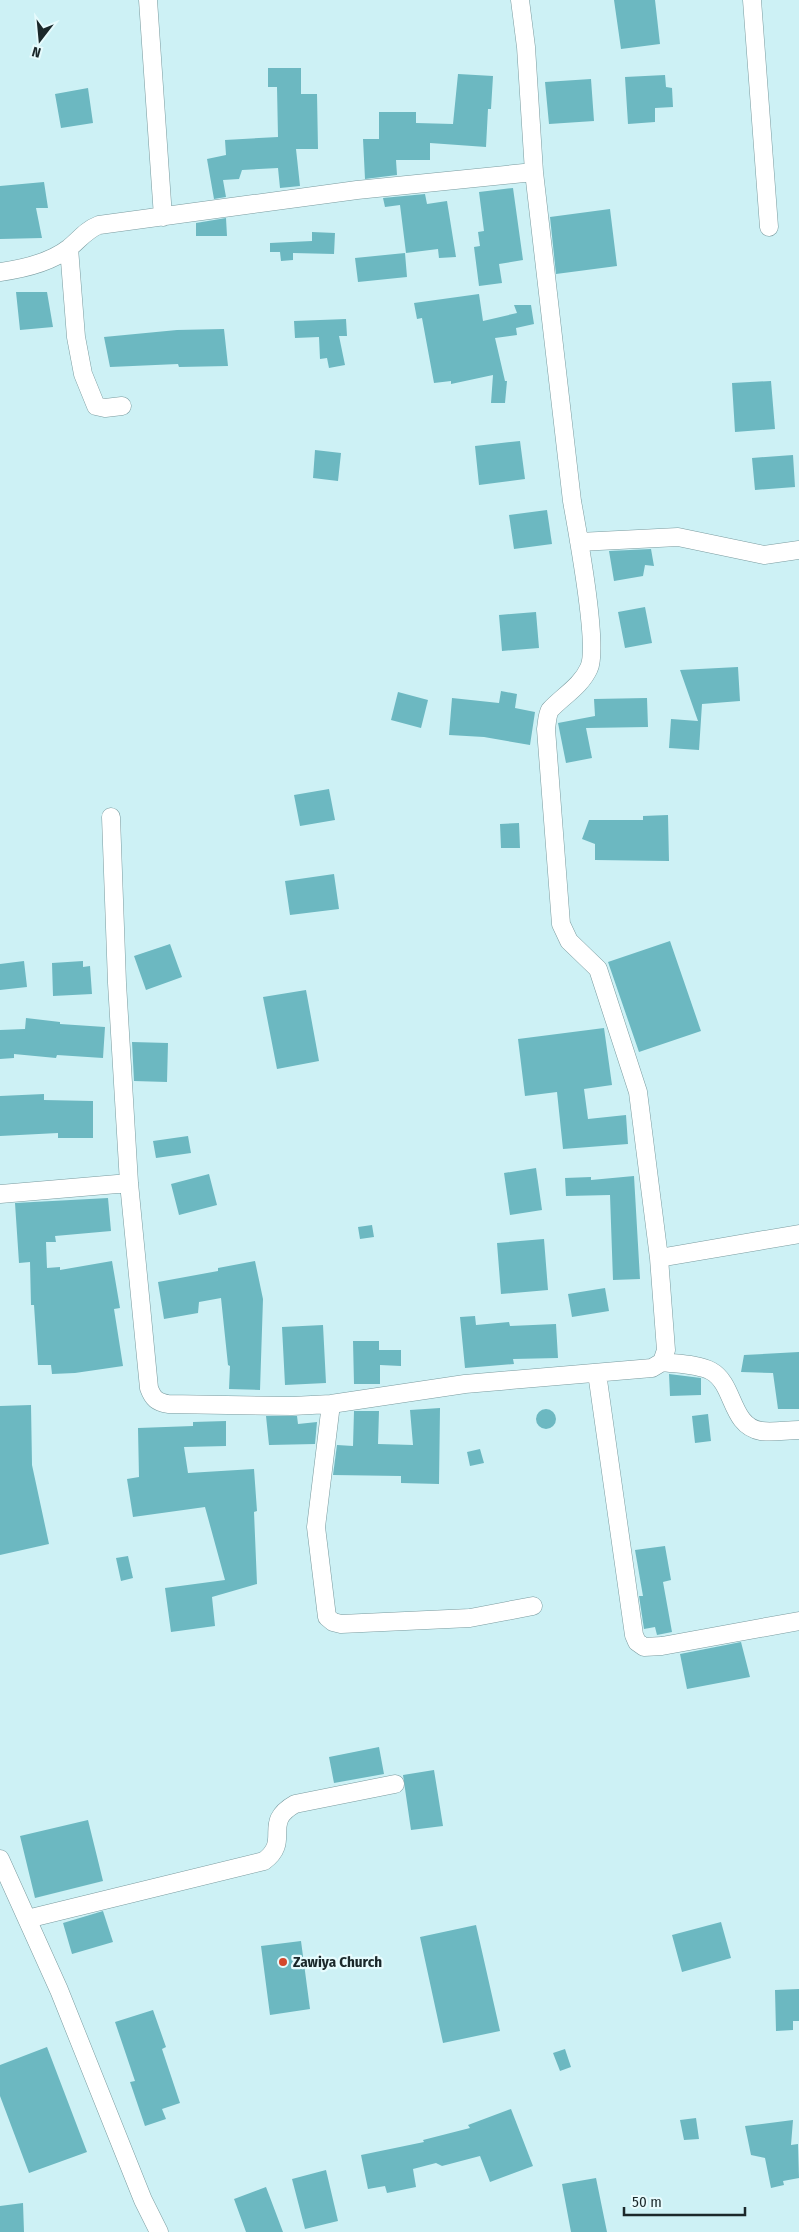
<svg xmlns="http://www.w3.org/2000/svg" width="799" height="2232" font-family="'Fira Sans Condensed',sans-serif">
<rect width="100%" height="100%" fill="#cdf1f5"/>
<path fill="#6cb8c1" d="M 614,0 L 655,0 L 660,44 L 621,49 Z
M 268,68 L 301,68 L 301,94 L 317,94 L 318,149 L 296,149 L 300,186 L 280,188 L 278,168 L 242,170 L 239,179 L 223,180 L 226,197 L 214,199 L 207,159 L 226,155 L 225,140 L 278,137 L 277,87 L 268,87 Z
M 458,74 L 493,76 L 491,109 L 488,109 L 486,147 L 430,143 L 430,160 L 396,160 L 397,175 L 365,179 L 363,139 L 379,139 L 379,112 L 416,112 L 416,123 L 453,124 Z
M 665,75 L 666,87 L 672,88 L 673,107 L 655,108 L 655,122 L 628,124 L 625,77 Z
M 591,79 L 594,121 L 549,124 L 545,82 Z
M 88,88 L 93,123 L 61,128 L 55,94 Z
M 44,182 L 48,208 L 36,208 L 42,238 L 0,239 L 0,186 Z
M 513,188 L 523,260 L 499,264 L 502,283 L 479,286 L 474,247 L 480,246 L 478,232 L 484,231 L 479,192 Z
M 425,194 L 427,204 L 447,201 L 456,257 L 439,258 L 438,249 L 406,253 L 400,205 L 385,207 L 383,198 Z
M 610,209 L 617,266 L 556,274 L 550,217 Z
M 226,218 L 227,236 L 196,236 L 196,223 Z
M 312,232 L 335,233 L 334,254 L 293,253 L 293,260 L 281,261 L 280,252 L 270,252 L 270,243 L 312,241 Z
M 405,253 L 407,277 L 358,282 L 355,258 Z
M 16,292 L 47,292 L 53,327 L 20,330 Z
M 479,294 L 483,321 L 517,313 L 514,305 L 531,305 L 534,324 L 516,328 L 517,335 L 495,338 L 505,381 L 507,381 L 505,403 L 491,403 L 493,375 L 451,384 L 451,381 L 434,383 L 422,318 L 417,319 L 414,303 Z
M 346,319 L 347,336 L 339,336 L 345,365 L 329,368 L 327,358 L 320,359 L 319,337 L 295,338 L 294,321 Z
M 224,329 L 228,366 L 179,367 L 178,364 L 110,367 L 104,337 L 177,330 Z
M 771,381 L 775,429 L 735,432 L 732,383 Z
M 520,441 L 525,479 L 479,485 L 475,446 Z
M 315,450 L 341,453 L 338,481 L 313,478 Z
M 793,455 L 795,487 L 755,490 L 752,458 Z
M 547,510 L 552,544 L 514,549 L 509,515 Z
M 651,549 L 654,566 L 645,565 L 643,576 L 614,581 L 609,551 Z
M 645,607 L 652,643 L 625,648 L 618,612 Z
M 536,612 L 539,648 L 502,651 L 499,615 Z
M 738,667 L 740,701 L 702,704 L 699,750 L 669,748 L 671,719 L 698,721 L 680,670 Z
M 501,691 L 517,694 L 515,708 L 535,712 L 530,745 L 484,737 L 449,735 L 452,698 L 499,703 Z
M 398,692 L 428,700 L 421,728 L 391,720 Z
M 647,698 L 648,727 L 586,728 L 592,758 L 566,763 L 558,723 L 595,716 L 594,699 Z
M 329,789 L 335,820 L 300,826 L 294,795 Z
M 668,815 L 669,861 L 595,860 L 595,844 L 582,839 L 589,820 L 643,820 L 643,816 Z
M 519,823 L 520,848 L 501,848 L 500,824 Z
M 334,874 L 339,909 L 290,915 L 285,881 Z
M 670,941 L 701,1031 L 639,1052 L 608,962 Z
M 170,944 L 182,977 L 146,990 L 134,956 Z
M 24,961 L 27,987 L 0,990 L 0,964 Z
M 83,961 L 83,967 L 90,966 L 92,994 L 53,996 L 52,963 Z
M 306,990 L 319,1061 L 277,1069 L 263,997 Z
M 26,1018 L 60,1022 L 60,1024 L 105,1027 L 103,1058 L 57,1055 L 56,1058 L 14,1054 L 14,1058 L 0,1059 L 0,1030 L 25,1029 Z
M 604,1028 L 612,1085 L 584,1089 L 588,1119 L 626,1115 L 628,1144 L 563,1149 L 557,1092 L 525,1096 L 518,1039 Z
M 132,1042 L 168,1043 L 167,1082 L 134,1081 Z
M 44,1094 L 44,1100 L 93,1101 L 93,1138 L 58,1138 L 58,1133 L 0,1136 L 0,1096 Z
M 188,1136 L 191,1153 L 156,1158 L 153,1141 Z
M 536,1168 L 542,1210 L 510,1215 L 504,1173 Z
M 209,1174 L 217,1205 L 179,1215 L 171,1184 Z
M 634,1176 L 640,1279 L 613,1280 L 610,1195 L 566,1196 L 565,1178 L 591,1177 L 591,1180 Z
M 108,1198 L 111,1231 L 55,1236 L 56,1242 L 46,1242 L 47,1268 L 60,1267 L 60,1270 L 112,1261 L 120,1308 L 114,1309 L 123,1366 L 75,1373 L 52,1374 L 51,1365 L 38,1365 L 34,1305 L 31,1305 L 30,1262 L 19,1263 L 15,1203 Z
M 372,1225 L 374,1237 L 360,1239 L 358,1227 Z
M 544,1239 L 548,1290 L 501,1294 L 497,1243 Z
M 255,1261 L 263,1299 L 260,1390 L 229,1389 L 230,1366 L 228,1365 L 221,1298 L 199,1302 L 198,1313 L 164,1319 L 158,1282 L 218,1271 L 218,1268 Z
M 605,1288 L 609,1311 L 572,1317 L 568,1294 Z
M 475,1316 L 476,1325 L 509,1322 L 510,1326 L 556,1324 L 558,1358 L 513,1359 L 514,1364 L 465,1368 L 460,1317 Z
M 323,1325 L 326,1383 L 285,1385 L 282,1327 Z
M 353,1341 L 379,1341 L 379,1350 L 401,1350 L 401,1366 L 380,1365 L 380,1384 L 354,1384 Z
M 799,1352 L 799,1409 L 778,1409 L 773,1373 L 741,1372 L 744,1355 Z
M 669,1374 L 701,1378 L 701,1395 L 670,1396 Z
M 31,1405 L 32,1465 L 49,1544 L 0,1555 L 0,1406 Z
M 440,1408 L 439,1484 L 401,1483 L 401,1476 L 333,1475 L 337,1445 L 353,1446 L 354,1411 L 379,1411 L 378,1444 L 413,1445 L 410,1410 Z
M536 1419a10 10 0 1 1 20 0a10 10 0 1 1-20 0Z
M 708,1414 L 711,1441 L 695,1443 L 692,1416 Z
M 266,1416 L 297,1416 L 298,1424 L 317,1422 L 315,1444 L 269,1445 Z
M 226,1421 L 226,1446 L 184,1447 L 188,1473 L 254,1469 L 257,1511 L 254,1512 L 257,1584 L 212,1597 L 215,1626 L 171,1632 L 165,1588 L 225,1580 L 205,1507 L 133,1517 L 127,1479 L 139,1477 L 138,1428 L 193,1426 L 193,1422 Z
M 480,1449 L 484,1463 L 470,1466 L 467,1452 Z
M 665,1546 L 671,1580 L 663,1582 L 672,1632 L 657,1635 L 655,1627 L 644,1629 L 639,1596 L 643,1596 L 635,1550 Z
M 128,1556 L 133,1578 L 121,1581 L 116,1558 Z
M 741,1642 L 750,1677 L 687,1689 L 680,1654 Z
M 379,1747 L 384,1774 L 334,1783 L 329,1757 Z
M 434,1770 L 443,1826 L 411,1830 L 403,1775 Z
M 88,1820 L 103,1881 L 35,1898 L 20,1836 Z
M 103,1911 L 113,1942 L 72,1954 L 63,1923 Z
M 721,1922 L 731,1958 L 682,1972 L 672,1935 Z
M 476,1925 L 500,2031 L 443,2043 L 420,1937 Z
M 301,1941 L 310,2009 L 270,2015 L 261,1946 Z
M 799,1989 L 799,2021 L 793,2021 L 793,2030 L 776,2031 L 775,1990 Z
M 153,2010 L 166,2047 L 162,2049 L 180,2103 L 162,2109 L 166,2119 L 145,2126 L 130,2082 L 135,2081 L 115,2022 Z
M 47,2047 L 87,2152 L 29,2173 L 0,2096 L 0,2065 Z
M 565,2049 L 571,2067 L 560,2071 L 553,2053 Z
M 511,2109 L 533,2166 L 490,2182 L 480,2156 L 442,2166 L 436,2163 L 413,2169 L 416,2187 L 387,2193 L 385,2186 L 368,2189 L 361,2155 L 424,2142 L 423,2140 L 470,2128 L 468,2125 Z
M 696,2118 L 699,2139 L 684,2140 L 680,2120 Z
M 793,2120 L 791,2145 L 798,2144 L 799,2178 L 783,2181 L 784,2185 L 771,2188 L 765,2158 L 751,2155 L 745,2126 Z
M 326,2170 L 338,2221 L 305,2229 L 292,2179 Z
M 596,2178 L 607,2232 L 571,2232 L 562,2184 Z
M 266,2187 L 283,2232 L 246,2232 L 234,2199 Z
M 23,2203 L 24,2232 L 0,2232 L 0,2206 Z"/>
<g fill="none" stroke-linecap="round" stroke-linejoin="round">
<defs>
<path id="minor" d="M 148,0 L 163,217
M 752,0 L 769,227
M 69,248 L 76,337 L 83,374 L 96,406 L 105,408 L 122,406
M 0,272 C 22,269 51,262 69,248 C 80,239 86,230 99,225 L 357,190 L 534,172
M 579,542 L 678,537 L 764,555 L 799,550
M 111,817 L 117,983 L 129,1183 L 149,1388 C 153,1399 157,1402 168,1404 L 292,1406 L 331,1404 L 465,1384 L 652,1368 L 662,1362 L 666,1350 L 659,1258 L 638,1092 L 598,969 L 569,941 L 561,924 L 546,729 C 547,723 547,715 550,710 C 563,696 581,686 589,668 C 599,647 577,529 572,501 L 534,172 L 526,47 L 520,0
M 0,1194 L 129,1183
M 659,1258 L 799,1234
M 662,1362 C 676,1364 698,1364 711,1371 C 735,1384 730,1426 761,1431 C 772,1433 787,1430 799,1430
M 597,1373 L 634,1635 L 637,1642 L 644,1647 L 662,1646 L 799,1621
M 331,1404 L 316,1527 L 327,1617 L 333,1622 L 341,1624 L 470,1618 L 533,1606
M 0,1859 L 59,1990 L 143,2200 L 159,2232
M 27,1919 L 264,1861 C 292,1840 261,1823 295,1804 L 395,1784"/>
</defs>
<use href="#minor" stroke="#7a9b9f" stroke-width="19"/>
<use href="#minor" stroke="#fff" stroke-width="18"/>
</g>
<circle fill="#d3482d" stroke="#e6fbfd" stroke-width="2" cx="283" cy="1962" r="5"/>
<g text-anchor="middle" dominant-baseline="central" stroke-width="4.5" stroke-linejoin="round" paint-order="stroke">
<g font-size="15" font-weight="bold" fill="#1b282a" stroke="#e6fbfd" text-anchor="start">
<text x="293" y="1962">Zawiya Church</text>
</g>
</g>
<g transform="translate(40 40) rotate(196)" stroke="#e6fbfd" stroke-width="4" paint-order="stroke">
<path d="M0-4L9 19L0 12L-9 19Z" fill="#1b282a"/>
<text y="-8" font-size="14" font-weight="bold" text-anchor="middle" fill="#1b282a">N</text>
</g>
<path d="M624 2207v8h121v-8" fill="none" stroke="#1b282a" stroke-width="2.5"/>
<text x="632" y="2207" font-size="15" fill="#1b282a" stroke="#e6fbfd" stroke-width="4" paint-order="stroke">50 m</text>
</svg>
